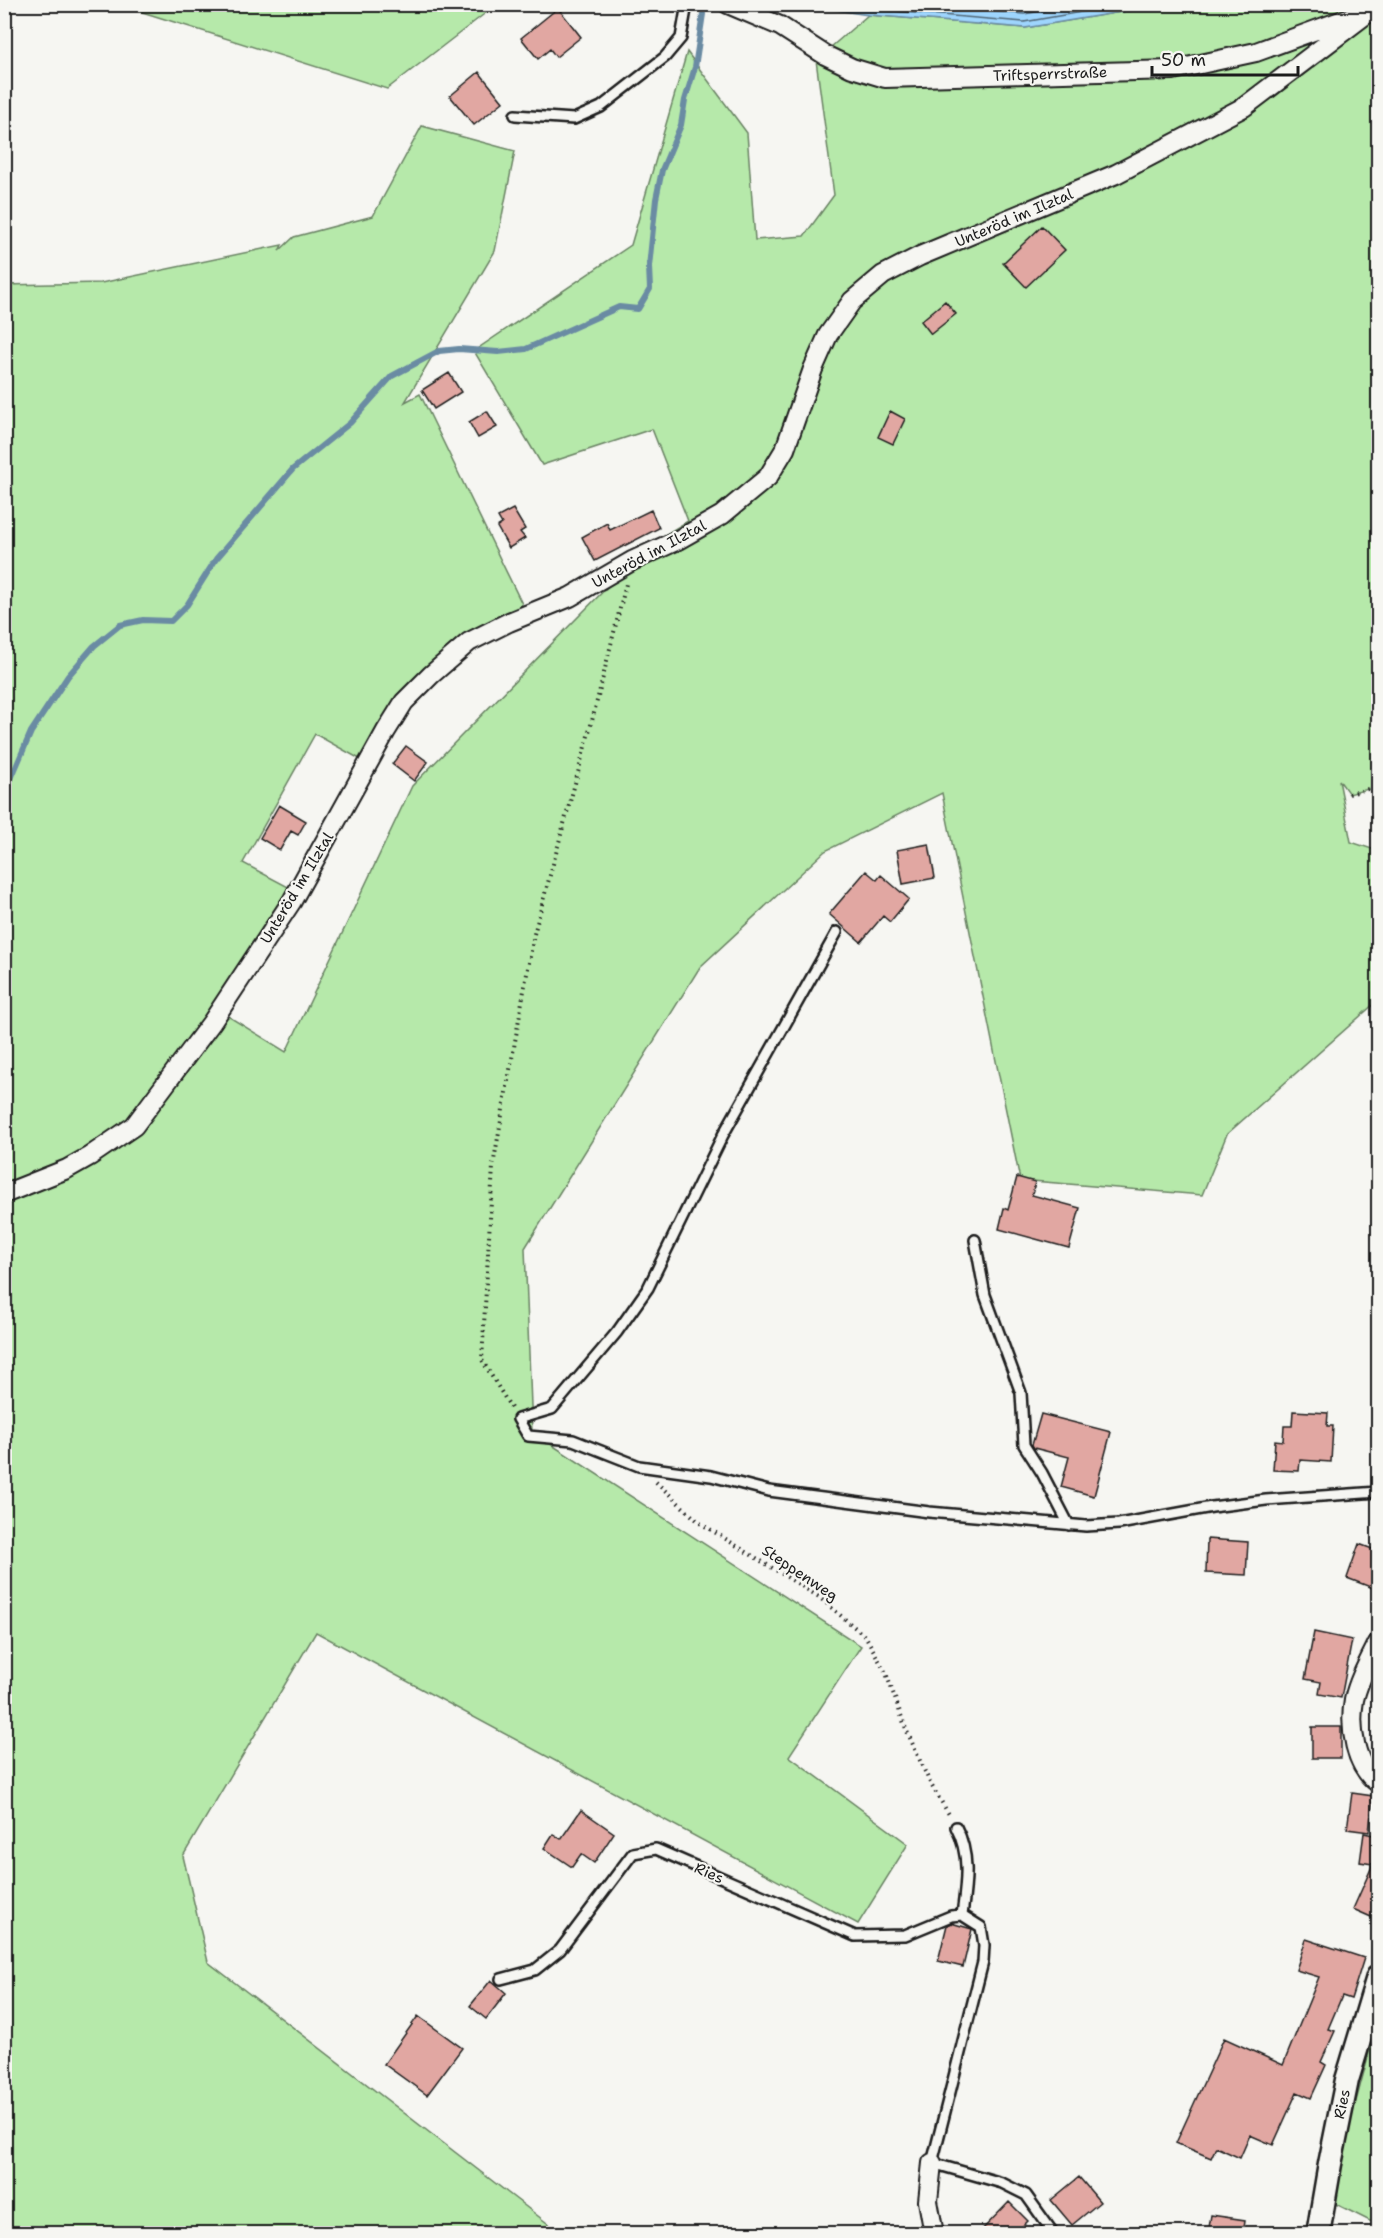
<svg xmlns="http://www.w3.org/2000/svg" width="1383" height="2238" font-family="'Shantell Sans',sans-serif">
<rect width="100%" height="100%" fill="#f6f6f2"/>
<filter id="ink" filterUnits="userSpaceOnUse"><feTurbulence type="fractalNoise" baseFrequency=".0167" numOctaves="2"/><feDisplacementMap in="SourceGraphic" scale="12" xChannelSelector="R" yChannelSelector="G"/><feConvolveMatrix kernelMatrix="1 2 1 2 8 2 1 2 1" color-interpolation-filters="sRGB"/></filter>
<g filter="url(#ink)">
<path fill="#b6e9aa" stroke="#698263" stroke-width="1.5" d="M 120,5 L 496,4 L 496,5 L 387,89 Z
M 1163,5 L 1378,5 L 1378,790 L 1368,789 L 1349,794 L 1339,780 L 1351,842 L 1378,851 L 1378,1034 L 1374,1004 L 1227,1134 L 1202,1195 L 1020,1180 L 942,793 L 825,851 L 700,967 L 525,1248 L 532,1432 L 861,1646 L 789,1756 L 908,1844 L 858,1924 L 316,1632 L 183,1856 L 208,1962 L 560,2233 L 5,2233 L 4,285 L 101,283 L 282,245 L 279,251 L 294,237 L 373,216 L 422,126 L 515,151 L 495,251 L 405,402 L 420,394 L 522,604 L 509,622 L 431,675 L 367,763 L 315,734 L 243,863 L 294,890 L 226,1015 L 286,1052 L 412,786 L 632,562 L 631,555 L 688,521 L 652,429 L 542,465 L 474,351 L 631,245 L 687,52 L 747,133 L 755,240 L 804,236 L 834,195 L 816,60 L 868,15 L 1025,28 Z
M 1378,2036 L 1378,2225 L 1334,2203 L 1341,2157 L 1373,2038 Z"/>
<path fill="#9ed5fd" stroke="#6a8ba3" stroke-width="1.5" d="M 804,5 L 1163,5 L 1025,28 L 868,15 Z"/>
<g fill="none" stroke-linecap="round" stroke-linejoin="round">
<path stroke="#506676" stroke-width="1.5" d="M 841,4 L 869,9 L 1024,22 L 1127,4
M 904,4 L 1024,14 L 1082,4"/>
<path stroke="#6a8ba3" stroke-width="6" d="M 4,795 L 31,732 L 68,676 L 94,646 L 120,625 L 143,620 L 171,621 L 187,605 L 216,559 L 293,469 L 350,423 L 392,376 L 439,351 L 459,349 L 498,352 L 526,349 L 619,307 L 638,309 L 650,289 L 649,267 L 656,199 L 662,170 L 681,125 L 685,100 L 695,67 L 703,14"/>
</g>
<path fill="#e1a7a2" stroke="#1c1c1c" stroke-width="1.5" d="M 558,8 L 581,37 L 556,57 L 550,49 L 538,59 L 521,38 Z
M 479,72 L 503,102 L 474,125 L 450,96 Z
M 1042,226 L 1065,250 L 1026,287 L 1003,263 Z
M 945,301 L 956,314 L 931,334 L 921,321 Z
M 449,373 L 461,392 L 434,409 L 422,390 Z
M 487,411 L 497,427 L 478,438 L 469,422 Z
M 890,411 L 905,419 L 893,444 L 878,437 Z
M 513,509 L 525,529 L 520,532 L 525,538 L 509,548 L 497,527 L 502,524 L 498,517 Z
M 651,510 L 659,528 L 595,561 L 582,537 L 607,523 L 610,530 Z
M 406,746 L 428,762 L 414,781 L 392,764 Z
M 279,805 L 306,821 L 298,835 L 291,831 L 280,850 L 260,838 Z
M 929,844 L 935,878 L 903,884 L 897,850 Z
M 866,871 L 877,880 L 881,875 L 909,899 L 890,922 L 883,916 L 861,942 L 829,914 Z
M 1017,1177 L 1035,1182 L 1032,1195 L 1080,1208 L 1069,1248 L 999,1229 L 1004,1208 L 1008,1210 Z
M 1293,1411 L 1328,1413 L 1327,1426 L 1333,1426 L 1331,1462 L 1300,1460 L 1299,1471 L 1273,1470 L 1275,1440 L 1283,1441 L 1284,1426 L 1292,1426 Z
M 1041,1414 L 1111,1432 L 1094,1496 L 1061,1487 L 1069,1457 L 1034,1448 L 1032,1445 Z
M 1207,1539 L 1248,1542 L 1246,1575 L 1206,1573 Z
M 1359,1544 L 1378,1551 L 1378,1590 L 1347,1578 Z
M 1314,1632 L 1352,1640 L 1341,1698 L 1319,1694 L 1321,1682 L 1305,1679 Z
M 1312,1727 L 1341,1727 L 1341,1758 L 1312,1758 Z
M 1352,1793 L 1373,1796 L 1369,1832 L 1347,1829 Z
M 581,1810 L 614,1833 L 594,1863 L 581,1854 L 572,1867 L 544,1848 L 553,1834 L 561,1839 Z
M 1364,1833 L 1378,1836 L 1378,1920 L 1353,1909 L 1373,1864 L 1360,1862 Z
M 951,1923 L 972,1929 L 963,1967 L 938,1961 L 947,1925 Z
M 1306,1939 L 1364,1958 L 1351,1999 L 1342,1996 L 1328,2029 L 1335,2031 L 1321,2062 L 1326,2065 L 1311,2098 L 1297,2092 L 1273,2145 L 1250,2135 L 1240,2158 L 1216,2147 L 1211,2158 L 1176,2143 L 1224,2038 L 1283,2065 L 1319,1977 L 1296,1970 Z
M 491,1980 L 506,1993 L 486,2019 L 470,2006 Z
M 418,2016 L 462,2048 L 427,2095 L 384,2064 Z
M 1079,2177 L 1100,2202 L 1072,2225 L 1051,2200 Z
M 1009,2202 L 1028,2221 L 1015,2234 L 978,2234 Z
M 1211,2215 L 1245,2220 L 1243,2234 L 1208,2234 Z"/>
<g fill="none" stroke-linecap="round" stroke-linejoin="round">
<defs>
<path id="service" d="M 515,115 L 574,119 L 601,107 L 665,57 L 681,38 L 687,4
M 837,932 L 723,1135 L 648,1288 L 617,1332 L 552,1409 L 518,1419 L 528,1436 L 573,1440 L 639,1466 L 711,1476 L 769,1491 L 929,1512 L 1086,1526 L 1119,1524 L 1212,1507 L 1266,1500 L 1378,1492
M 975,1240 L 985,1295 L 1021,1393 L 1024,1445 L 1042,1473 L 1069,1525
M 956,1827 C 971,1855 966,1885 962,1915
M 501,1979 L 535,1970 L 560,1950 L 633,1853 L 656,1849 L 855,1936 L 905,1935 L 951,1916 L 962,1915 L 981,1927 L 984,1945 L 983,1962 L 932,2163 L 1002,2183 L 1026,2195 L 1054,2234"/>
<path id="minor" d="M 728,4 L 780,26 L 825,55 L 852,68 L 885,78 L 1173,70 L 1256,52 L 1354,16
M 4,1194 L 67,1169 L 90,1156 L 134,1126 L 212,1022 L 292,901 L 386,731 L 404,702 L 431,675 L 469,642 L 509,622 L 570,597 L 632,561 L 678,540 L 722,515 L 768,477 L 785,449 L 813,369 L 828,335 L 852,301 L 883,275 L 920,256 L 1116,174 L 1244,107 L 1373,9
M 1378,1643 C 1369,1661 1358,1681 1354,1700 C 1349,1728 1355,1766 1378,1783
M 932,2163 L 928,2201 L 934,2234"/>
<path id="tertiary" d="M 1318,2234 L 1330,2164 L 1347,2080 L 1378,1977"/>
</defs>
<use href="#service" stroke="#1c1c1c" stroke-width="14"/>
<use href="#minor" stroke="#1c1c1c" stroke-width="22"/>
<use href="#tertiary" stroke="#1c1c1c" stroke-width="27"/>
<path stroke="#1c1c1c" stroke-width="4" stroke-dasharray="1.5 4.5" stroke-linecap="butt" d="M 1349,794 L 1368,789 L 1378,790
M 511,1408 L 482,1360 L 493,1166 L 534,934 L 592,721 L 626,584
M 656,1482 L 700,1523 L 819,1597 L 866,1637 L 886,1673 L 906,1729 L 930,1783 L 950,1816"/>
<use href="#service" stroke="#f6f6f2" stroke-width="9"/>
<use href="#minor" stroke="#f6f6f2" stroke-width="18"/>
<use href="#tertiary" stroke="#f6f6f2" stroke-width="22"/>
</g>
</g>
<g text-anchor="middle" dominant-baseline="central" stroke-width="4.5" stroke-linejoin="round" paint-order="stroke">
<g font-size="15" fill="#1c1c1c" stroke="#f6f6f2">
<text transform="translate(1050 74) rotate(-2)">Triftsperrstraße</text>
<text transform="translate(1014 218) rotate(-23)">Unteröd im Ilztal</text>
<text transform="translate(649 554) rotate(-28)">Unteröd im Ilztal</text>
<text transform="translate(297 888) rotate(-59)">Unteröd im Ilztal</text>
<text transform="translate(800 1573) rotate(34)">Steppenweg</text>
<text transform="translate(709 1873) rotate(24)">Ries</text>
<text transform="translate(1342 2104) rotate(-78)">Ries</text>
</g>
</g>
<rect width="1383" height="2238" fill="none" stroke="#f6f6f2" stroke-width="24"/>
<rect x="12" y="12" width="1359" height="2214" fill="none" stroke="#1c1c1c" stroke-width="2" filter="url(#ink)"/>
<path d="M1152 66v9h146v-9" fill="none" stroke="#1c1c1c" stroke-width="3"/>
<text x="1161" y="66" font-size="18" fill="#1c1c1c" stroke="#f6f6f2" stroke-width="4.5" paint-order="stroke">50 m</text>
</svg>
